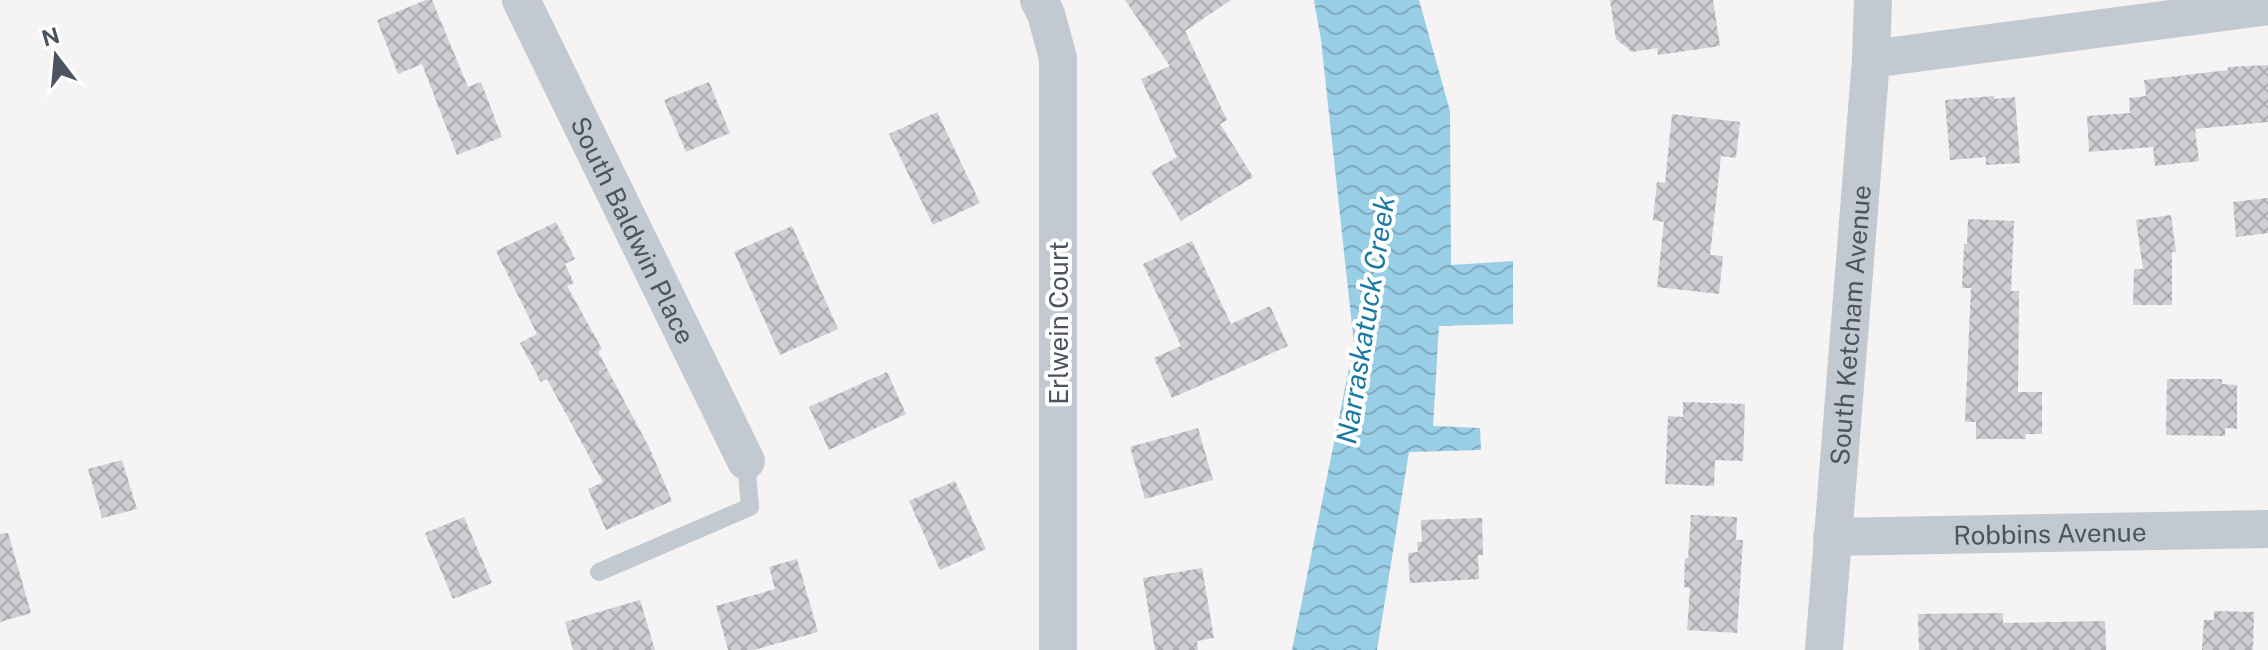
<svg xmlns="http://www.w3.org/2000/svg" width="2268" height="650" font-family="'Public Sans',sans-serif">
<defs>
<pattern id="water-waves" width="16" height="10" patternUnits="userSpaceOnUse" patternTransform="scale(2)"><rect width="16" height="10" fill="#98cee6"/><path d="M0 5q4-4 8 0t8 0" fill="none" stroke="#7eaabe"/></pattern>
<pattern id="building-cross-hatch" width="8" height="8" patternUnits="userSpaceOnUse" patternTransform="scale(2)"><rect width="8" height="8" fill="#cdcfd4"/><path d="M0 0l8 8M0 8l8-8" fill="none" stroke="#a9abaf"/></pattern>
</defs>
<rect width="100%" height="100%" fill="#f5f3f3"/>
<path fill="url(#water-waves)" d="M 1314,0 L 1419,0 L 1450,111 L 1451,265 L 1513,261 L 1513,324 L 1439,326 L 1433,426 L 1480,428 L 1481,450 L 1409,452 L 1377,650 L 1292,650 L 1354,344 L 1321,40 Z"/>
<path fill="url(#building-cross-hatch)" d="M 426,0 L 432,0 L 468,87 L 481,82 L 502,137 L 457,155 L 422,64 L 398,74 L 377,20 Z
M 1125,0 L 1231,0 L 1185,31 L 1227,120 L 1220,124 L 1253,177 L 1181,221 L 1151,172 L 1177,157 L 1141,79 L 1170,66 Z
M 1610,0 L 1713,0 L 1720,46 L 1658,55 L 1657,48 L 1632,52 L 1616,39 Z
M 2268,65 L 2268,122 L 2195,129 L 2199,161 L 2155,166 L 2153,147 L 2089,152 L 2087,116 L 2130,113 L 2129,98 L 2146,96 L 2144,80 L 2228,70 L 2228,67 Z
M 709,82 L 730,133 L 686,152 L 664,100 Z
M 1994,96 L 1995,99 L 2015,97 L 2020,163 L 1986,165 L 1986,157 L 1950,160 L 1945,100 Z
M 937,112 L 980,203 L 933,225 L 889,134 Z
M 1672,114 L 1740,122 L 1736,158 L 1721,156 L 1710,255 L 1723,256 L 1719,294 L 1657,287 L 1664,222 L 1653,220 L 1657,182 L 1665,183 Z
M 2268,198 L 2268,233 L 2236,237 L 2233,202 Z
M 2171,215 L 2176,252 L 2172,252 L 2172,305 L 2133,305 L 2134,269 L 2143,269 L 2136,220 Z
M 1968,219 L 2014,221 L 2011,291 L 2019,291 L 2018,392 L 2042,392 L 2042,434 L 2026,434 L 2025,439 L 1976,439 L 1976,422 L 1965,422 L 1971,288 L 1962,288 L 1964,244 L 1967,244 Z
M 556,222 L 575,259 L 565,264 L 574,283 L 567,286 L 602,349 L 598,352 L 649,447 L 672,501 L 606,530 L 588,489 L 603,482 L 547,379 L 541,382 L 520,343 L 537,334 L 496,251 Z
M 792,226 L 838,329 L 780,355 L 734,252 Z
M 1192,241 L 1231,324 L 1270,306 L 1288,346 L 1172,398 L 1154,358 L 1181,346 L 1143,264 Z
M 887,372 L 906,414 L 829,450 L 809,407 Z
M 2167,379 L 2222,379 L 2222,384 L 2237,385 L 2237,429 L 2225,428 L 2225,436 L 2166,435 Z
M 1683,402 L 1745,404 L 1743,461 L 1715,460 L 1714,486 L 1665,484 L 1668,416 L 1683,417 Z
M 1198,428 L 1213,480 L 1145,499 L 1130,447 Z
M 122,460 L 137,509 L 102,518 L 88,469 Z
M 955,481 L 986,549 L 940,570 L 909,501 Z
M 1691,515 L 1737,517 L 1736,540 L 1743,540 L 1737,633 L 1687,630 L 1690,588 L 1684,587 L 1685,558 L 1688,558 Z
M 464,517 L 492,583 L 453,599 L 425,533 Z
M 1482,518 L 1483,555 L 1478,555 L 1479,579 L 1410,583 L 1408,553 L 1418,552 L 1417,542 L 1422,542 L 1421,520 Z
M 8,533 L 31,613 L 0,622 L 0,534 Z
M 797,559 L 818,632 L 754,650 L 728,650 L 716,606 L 775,589 L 769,567 Z
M 1202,568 L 1214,638 L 1197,641 L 1198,650 L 1155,650 L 1143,578 Z
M 640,600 L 655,650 L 573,650 L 565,622 Z
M 2214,611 L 2254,612 L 2253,650 L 2202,650 L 2204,620 L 2214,620 Z
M 2003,613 L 2003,623 L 2105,621 L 2106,650 L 1919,650 L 1918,614 Z"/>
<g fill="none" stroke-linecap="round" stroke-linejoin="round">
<path stroke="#c2c9d0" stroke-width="18" d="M 599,572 L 750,507 L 746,461"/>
<g stroke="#c2c9d0" stroke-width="38">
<path id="s1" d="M 521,0 L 746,461"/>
<path d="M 1039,0 L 1046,14 L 1058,58 L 1058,650"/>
<path d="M 1871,59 L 2268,6"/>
<path id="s2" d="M 1832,537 L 2268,529"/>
<path id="s3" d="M 1824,650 L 1871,59 L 1873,0"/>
</g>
</g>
<g text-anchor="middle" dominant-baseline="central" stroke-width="8" stroke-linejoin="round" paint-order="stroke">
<g font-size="26" fill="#4c545f" stroke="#fff">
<text stroke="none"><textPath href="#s1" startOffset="256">South Baldwin Place</textPath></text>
<text transform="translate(1058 323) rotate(-90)">Erlwein Court</text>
<text stroke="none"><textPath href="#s3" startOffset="326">South Ketcham Avenue</textPath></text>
<text stroke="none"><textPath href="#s2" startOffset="218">Robbins Avenue</textPath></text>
</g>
<g font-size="28" font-style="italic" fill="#1a7aa4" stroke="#fff">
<text transform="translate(1365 320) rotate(-81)">Narraskatuck Creek</text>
</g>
</g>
<g transform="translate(56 56) rotate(344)" stroke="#ffffff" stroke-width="6" paint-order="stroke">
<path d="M0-6L14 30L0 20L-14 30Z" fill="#4c545f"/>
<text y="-12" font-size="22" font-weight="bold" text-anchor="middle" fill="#4c545f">N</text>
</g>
</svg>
